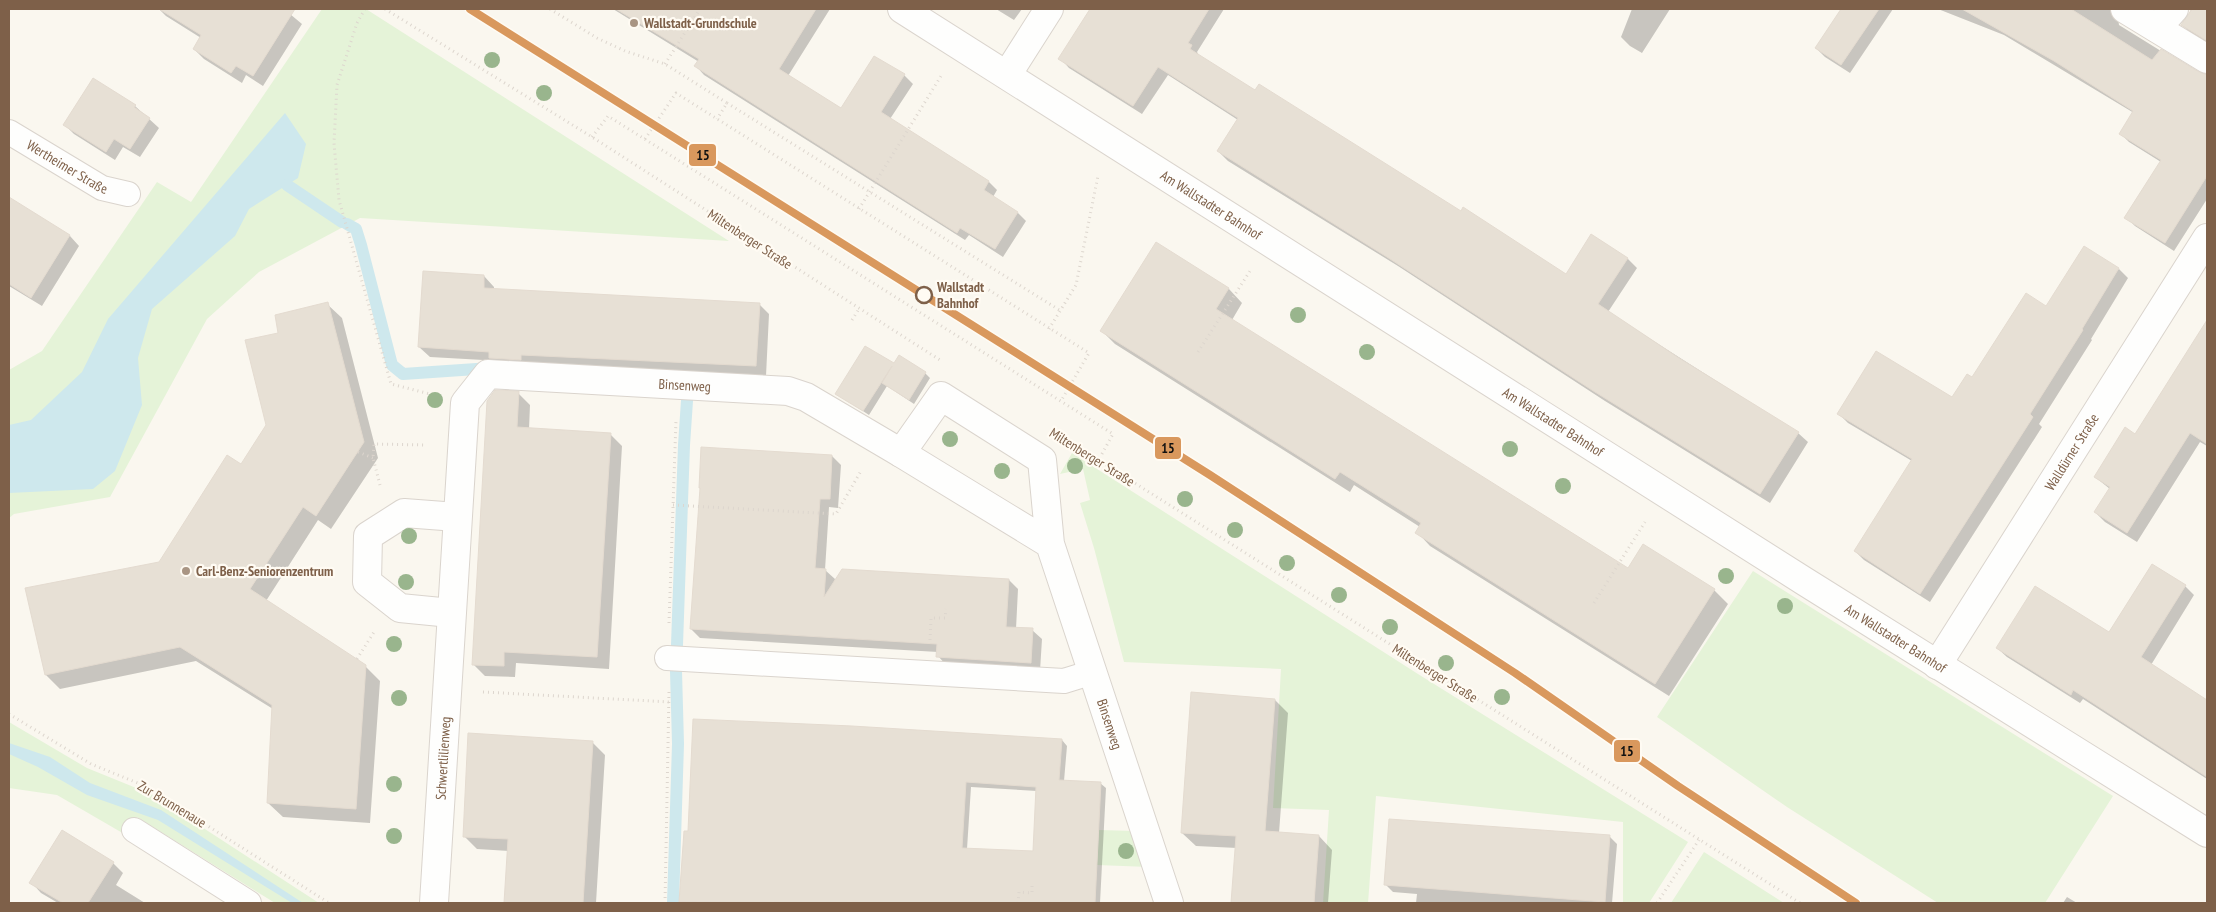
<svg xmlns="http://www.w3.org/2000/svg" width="2216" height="912" font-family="'PT Sans Narrow',sans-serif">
<rect width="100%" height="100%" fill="#faf7ef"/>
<path fill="#e5f3d8" d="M 322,9 L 366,9 L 729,241 L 360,218 L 259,272 L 207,319 L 110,497 L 14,514 L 9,518 L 9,370 L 42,351 L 157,182 L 191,202 Z
M 1072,453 L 1418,674 L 1688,842 L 1649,903 L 1623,903 L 1623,822 L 1376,796 L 1368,903 L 1323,903 L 1329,810 L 1273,808 L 1281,669 L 1124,662 L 1094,548 L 1080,503 L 1090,500 L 1083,469 L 1060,474 Z
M 1753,571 L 2113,796 L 2045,903 L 1938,903 L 1787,807 L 1657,717 Z
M 9,722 L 87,768 L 151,794 L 319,903 L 275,903 L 137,817 L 126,835 L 57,795 L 9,788 Z
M 1099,830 L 1135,831 L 1149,867 L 1097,865 Z
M 1704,852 L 1784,903 L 1671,903 Z"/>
<path fill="#cee8ed" d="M 285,113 L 306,144 L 298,178 L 249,209 L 235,236 L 152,309 L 138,358 L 142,405 L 115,471 L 93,489 L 9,493 L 9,425 L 31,420 L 82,372 L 108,319 Z
M 9,743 L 50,757 L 90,783 L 161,810 L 303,903 L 292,903 L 158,820 L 87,795 L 38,767 L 9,754 Z"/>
<path fill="#0003" fill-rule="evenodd" d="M 159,9 L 284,9 L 302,24 L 263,86 L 246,75 L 242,83 L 204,59 L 194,49 L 201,38 L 166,16 Z
M 613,9 L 726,9 L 739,18 L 745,9 L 830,9 L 788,76 L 841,110 L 904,75 L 913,84 L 890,119 L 989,182 L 997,190 L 993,197 L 1018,213 L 1026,221 L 1003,257 L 969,235 L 965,240 L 704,75 L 696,66 L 699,62 Z
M 996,9 L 1022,9 L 1014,20 Z
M 1092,9 L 1224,9 L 1197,52 L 1200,57 L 1256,92 L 1566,275 L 1592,235 L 1628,259 L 1637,268 L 1608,312 L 1798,433 L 1808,442 L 1770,503 L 1605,401 L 1398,266 L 1228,161 L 1218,151 L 1238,120 L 1168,75 L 1142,114 L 1069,68 L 1060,58 Z
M 1632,9 L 1670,9 L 1642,53 L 1630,46 L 1621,37 Z
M 1842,9 L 1893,9 L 1850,73 L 1825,57 L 1816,48 Z
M 1938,9 L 2122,9 L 2118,18 L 2119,25 L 2198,74 L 2207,76 L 2207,199 L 2174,251 L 2135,226 L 2126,217 L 2161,162 L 2129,142 L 2120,133 L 2134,113 L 2004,35 Z
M 2190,9 L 2207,9 L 2207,43 L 2191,33 L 2182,25 L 2191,12 Z
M 135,106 L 159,128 L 140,157 L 123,147 L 115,160 L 74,134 L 64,124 Z
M 9,198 L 70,236 L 79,246 L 42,306 L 9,286 Z
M 1157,244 L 1229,289 L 1242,303 L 1232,320 L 1628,570 L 1714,590 L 1728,604 L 1669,696 L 1430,546 L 1417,532 L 1420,527 L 1354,485 L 1350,492 L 1115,344 L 1102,331 Z
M 2119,269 L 2128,278 L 2091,339 L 2092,340 L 2039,424 L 2042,427 L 1930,602 L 1864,560 L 1855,551 L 1912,461 L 1848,423 L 1838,413 L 1952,399 L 2046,307 Z
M 484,276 L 494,287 L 494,290 L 759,304 L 769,314 L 766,376 L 430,357 L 419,347 Z
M 327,304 L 342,318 L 378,458 L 331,529 L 318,520 L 266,601 L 365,666 L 380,681 L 370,823 L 283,817 L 268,803 L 273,709 L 196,661 L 60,689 L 46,675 L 26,589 L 160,564 L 241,466 L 268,426 L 280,334 Z
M 2207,322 L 2207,446 L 2200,442 L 2137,542 L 2105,522 L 2095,512 L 2110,489 L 2095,477 L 2136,435 Z
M 866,348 L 894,365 L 925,373 L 930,378 L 914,404 L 887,386 L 869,415 L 837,394 Z
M 518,393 L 530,405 L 529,429 L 610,434 L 622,446 L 609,669 L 516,663 L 515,677 L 485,676 L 473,664 Z
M 832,456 L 841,465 L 838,508 L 829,507 L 825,570 L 835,579 L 834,584 L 1009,580 L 1018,589 L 1016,629 L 1032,630 L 1042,639 L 1040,671 L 947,666 L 938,656 L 938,652 L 700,638 L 691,629 Z
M 2185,586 L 2194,595 L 2151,665 L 2207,701 L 2207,779 L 2083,699 L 2080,703 L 2007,657 L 1997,648 L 2109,634 Z
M 1275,700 L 1288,713 L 1279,833 L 1319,836 L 1332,850 L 1328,903 L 1232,903 L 1237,848 L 1196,846 L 1182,833 Z
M 1062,740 L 1067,746 L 1064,781 L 1100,783 L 1106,788 L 1100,903 L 683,903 L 681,901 ZM 971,787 L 1037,791 L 1034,852 L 967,849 Z
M 592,742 L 605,755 L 596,903 L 505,903 L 509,851 L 477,849 L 464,836 Z
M 1610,837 L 1617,844 L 1612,903 L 1416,903 L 1417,894 L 1393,892 L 1385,884 Z
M 113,863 L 123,873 L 116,885 L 145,903 L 58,903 L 41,893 L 31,882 Z
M 2067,897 L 2077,903 L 2063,903 Z"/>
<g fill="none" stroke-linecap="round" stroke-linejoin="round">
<path stroke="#cee8ed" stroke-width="12" d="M 287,185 L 342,222
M 347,224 L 356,229 L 361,245 L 392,365 L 403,374 L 491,368
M 677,645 L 684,445 L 688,386
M 673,903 L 678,744 L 676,671"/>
</g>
<path fill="#e7e0d5" stroke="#e4dbd0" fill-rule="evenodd" d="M 159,9 L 295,9 L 253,76 L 236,66 L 231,73 L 193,49 L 201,35 Z
M 616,9 L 816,9 L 779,69 L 841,108 L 874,56 L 905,74 L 881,112 L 989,181 L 984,190 L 1018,212 L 995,249 L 960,228 L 957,233 L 694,66 L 699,59 Z
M 1090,9 L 1209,9 L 1188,43 L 1192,45 L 1190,49 L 1255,90 L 1259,84 L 1461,211 L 1463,207 L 1566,274 L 1591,234 L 1628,258 L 1598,304 L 1679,358 L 1799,432 L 1760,494 L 1595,392 L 1387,257 L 1217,151 L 1238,118 L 1158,67 L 1133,106 L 1058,59 Z
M 1841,9 L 1879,9 L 1841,65 L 1815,48 Z
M 1962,9 L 2071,9 L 2152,60 L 2161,49 L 2199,72 L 2207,75 L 2207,176 L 2165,243 L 2124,218 L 2161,160 L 2119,134 L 2133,111 L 2054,61 Z
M 2192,9 L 2207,9 L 2207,41 L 2181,25 Z
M 93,78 L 136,105 L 134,107 L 150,118 L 130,149 L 114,139 L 106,152 L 63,125 Z
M 9,197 L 70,235 L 31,298 L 9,284 Z
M 1156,242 L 1229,288 L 1216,309 L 1628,568 L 1643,544 L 1715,589 L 1655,684 L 1415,533 L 1421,523 L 1340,472 L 1335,479 L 1100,331 Z
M 2084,246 L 2119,268 L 2082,329 L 2083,330 L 2030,414 L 2033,417 L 1920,594 L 1854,551 L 1912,459 L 1837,414 L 1876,351 L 1952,397 L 1967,374 L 1972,377 L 2026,293 L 2046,306 Z
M 423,271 L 484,275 L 484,288 L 760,303 L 756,366 L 521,355 L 521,360 L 489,358 L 489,352 L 418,347 Z
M 328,302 L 364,442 L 316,516 L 303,507 L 250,589 L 366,665 L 356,809 L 267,803 L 272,705 L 180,647 L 45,675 L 25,588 L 159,562 L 227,455 L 241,464 L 266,425 L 245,340 L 278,333 L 275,315 Z
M 2207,320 L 2207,444 L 2190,433 L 2127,533 L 2094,512 L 2110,487 L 2094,477 L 2125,427 L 2135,434 Z
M 865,346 L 894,363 L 899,355 L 926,372 L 909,400 L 882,383 L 892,366 L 863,411 L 835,394 Z
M 495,390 L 519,391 L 517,427 L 611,433 L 597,657 L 504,652 L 504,666 L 472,665 L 487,401 Z
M 701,447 L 832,455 L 830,499 L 820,499 L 815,568 L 826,569 L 824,597 L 842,569 L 1009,579 L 1006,627 L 1033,628 L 1031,663 L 936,657 L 937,644 L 690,629 L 700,488 L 699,488 Z
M 2152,564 L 2186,585 L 2141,657 L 2207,700 L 2207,777 L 2073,690 L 2071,695 L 1996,648 L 2035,586 L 2109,632 Z
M 1191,692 L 1275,699 L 1265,831 L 1319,835 L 1314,903 L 1231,903 L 1236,836 L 1181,833 Z
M 693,719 L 852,726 L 1062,739 L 1059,780 L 1101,782 L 1095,903 L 679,902 L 684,831 L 688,831 ZM 966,782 L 1036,787 L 1033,851 L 962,848 Z
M 468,733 L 593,741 L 583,903 L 504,903 L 508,839 L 463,837 Z
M 1389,819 L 1610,835 L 1605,902 L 1384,885 Z
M 62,830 L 114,862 L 88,903 L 63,903 L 29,883 Z"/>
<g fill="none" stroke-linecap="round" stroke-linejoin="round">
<defs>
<g id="lane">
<path id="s1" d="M 9,132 L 102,188 L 128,194"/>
<path d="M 667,658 L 1064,681 L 1093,672"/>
<path d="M 134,830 L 249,903"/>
</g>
<g id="street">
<path id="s2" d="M 902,9 L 1804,581 L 2207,833"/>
<path d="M 2157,28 L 2174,9"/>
<path d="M 1007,75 L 1049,9"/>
<path id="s3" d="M 1050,544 L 901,453 L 941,396 L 1042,460 L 1050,544 L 1169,903"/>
<path d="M 451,613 L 400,608 L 367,582 L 368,536 L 404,513 L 457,517"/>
<path id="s4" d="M 1937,665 L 2207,238"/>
<path id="s5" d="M 434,903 L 465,403 L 488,374 L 788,391 L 806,397 L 901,453"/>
</g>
<path id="secondary" d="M 2125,9 L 2207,59"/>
</defs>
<use href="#lane" stroke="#dad4cd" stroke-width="26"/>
<use href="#street" stroke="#dad4cd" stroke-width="30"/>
<use href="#secondary" stroke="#dbd4cc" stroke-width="30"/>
<path stroke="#ddd6ce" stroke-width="3" stroke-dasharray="1 4" stroke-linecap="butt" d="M 365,9 L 357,23 L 337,85 L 334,143 L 339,200 L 391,384 L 430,394
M 385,9 L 592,137 L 940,360
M 550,9 L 597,38 L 625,51 L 665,64 L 727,103 L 717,119
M 665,64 L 700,9
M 727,103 L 1061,311
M 592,137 L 608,116 L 1113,434 L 1098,461
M 645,139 L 676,93 L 1089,353 L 1061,401
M 859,209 L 941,76
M 852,320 L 859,309
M 1049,329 L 1076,285 L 1098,176
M 1198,352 L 1250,271
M 1076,446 L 1800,903
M 358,452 L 373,458
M 380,485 L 373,458 L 374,444 L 426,445
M 673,505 L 836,514 L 861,471
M 1594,603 L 1645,522
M 669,623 L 676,420
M 930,640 L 931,618 L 945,618 L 946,609
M 357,659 L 374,632
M 483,692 L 670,702
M 9,714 L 91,764 L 145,786 L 329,903
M 665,903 L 669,692
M 1018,903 L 1019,892 L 1032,893 L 1032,882
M 1657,903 L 1699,840"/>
<use href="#lane" stroke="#fefefd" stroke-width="24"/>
<use href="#street" stroke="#fefefd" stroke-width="28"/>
<use href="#secondary" stroke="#fefefd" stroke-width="28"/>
<defs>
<path id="tram-1" d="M 470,9 L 1210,475 L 1515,673 L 1678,786 L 1856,903"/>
</defs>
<use href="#tram-1" stroke="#fffbf3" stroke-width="11"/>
<use href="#tram-1" stroke="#d9985d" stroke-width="8"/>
</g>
<g fill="#99b58d">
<circle cx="492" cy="60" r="8"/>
<circle cx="544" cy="93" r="8"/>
<circle cx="1298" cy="315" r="8"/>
<circle cx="1367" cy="352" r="8"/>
<circle cx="435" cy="400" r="8"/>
<circle cx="950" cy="439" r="8"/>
<circle cx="1510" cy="449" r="8"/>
<circle cx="1075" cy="466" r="8"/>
<circle cx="1002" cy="471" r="8"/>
<circle cx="1563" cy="486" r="8"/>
<circle cx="1185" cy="499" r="8"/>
<circle cx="1235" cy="530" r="8"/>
<circle cx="409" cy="536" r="8"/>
<circle cx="1287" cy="563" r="8"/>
<circle cx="1726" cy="576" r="8"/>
<circle cx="406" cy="582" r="8"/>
<circle cx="1339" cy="595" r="8"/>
<circle cx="1785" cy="606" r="8"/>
<circle cx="1390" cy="627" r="8"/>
<circle cx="394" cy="644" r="8"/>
<circle cx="1446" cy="663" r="8"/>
<circle cx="1502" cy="697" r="8"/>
<circle cx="399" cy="698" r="8"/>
<circle cx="394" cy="784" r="8"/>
<circle cx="394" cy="836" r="8"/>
<circle cx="1126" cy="851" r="8"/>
</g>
<g fill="#a99583" stroke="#fffbf3" stroke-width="2">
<circle cx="634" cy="23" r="5"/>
<circle cx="186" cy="571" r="5"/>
</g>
<circle fill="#fffbf3" stroke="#7e6049" stroke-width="2.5" cx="924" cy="295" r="8"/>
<g text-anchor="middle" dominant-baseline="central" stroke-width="4.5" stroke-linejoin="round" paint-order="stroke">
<g font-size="14" font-weight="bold" fill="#7e6049" stroke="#fffbf3" text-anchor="start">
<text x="644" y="23">Wallstadt-Grundschule</text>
<text x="196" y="571">Carl-Benz-Seniorenzentrum</text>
</g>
<g font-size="14" fill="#7e6049" stroke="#fffbf3">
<text stroke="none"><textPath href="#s1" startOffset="68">Wertheimer Straße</textPath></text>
<text stroke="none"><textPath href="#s2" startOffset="366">Am Wallstadter Bahnhof</textPath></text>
<text transform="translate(750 239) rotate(33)">Miltenberger Straße</text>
<text stroke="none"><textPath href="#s5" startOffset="735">Binsenweg</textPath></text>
<text stroke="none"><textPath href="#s2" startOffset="771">Am Wallstadter Bahnhof</textPath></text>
<text stroke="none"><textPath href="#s4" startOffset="252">Walldürner Straße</textPath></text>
<text transform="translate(1092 457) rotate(32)">Miltenberger Straße</text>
<text stroke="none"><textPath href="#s2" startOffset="1176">Am Wallstadter Bahnhof</textPath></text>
<text transform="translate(1435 673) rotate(32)">Miltenberger Straße</text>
<text stroke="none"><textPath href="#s3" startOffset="638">Binsenweg</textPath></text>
<text stroke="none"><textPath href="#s5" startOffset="145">Schwertlilienweg</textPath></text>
<text transform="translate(172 804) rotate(31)">Zur Brunnenaue</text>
</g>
<g font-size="14" font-weight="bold" fill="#7e6049" stroke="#fffbf3" text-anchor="start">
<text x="937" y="287">Wallstadt<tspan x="937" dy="16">Bahnhof</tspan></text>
</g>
</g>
<g stroke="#fffbf3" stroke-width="2">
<rect x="688" y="143" width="29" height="24" rx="5" fill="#d9985d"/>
<rect x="1154" y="436" width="28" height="24" rx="5" fill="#d9985d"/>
<rect x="1613" y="739" width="28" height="24" rx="5" fill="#d9985d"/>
</g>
<g font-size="14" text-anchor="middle" font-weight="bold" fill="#111">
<text x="703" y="160">15</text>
<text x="1168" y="453">15</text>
<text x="1627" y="756">15</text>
</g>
<rect width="2216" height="912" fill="none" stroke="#7e6049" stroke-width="20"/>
</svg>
